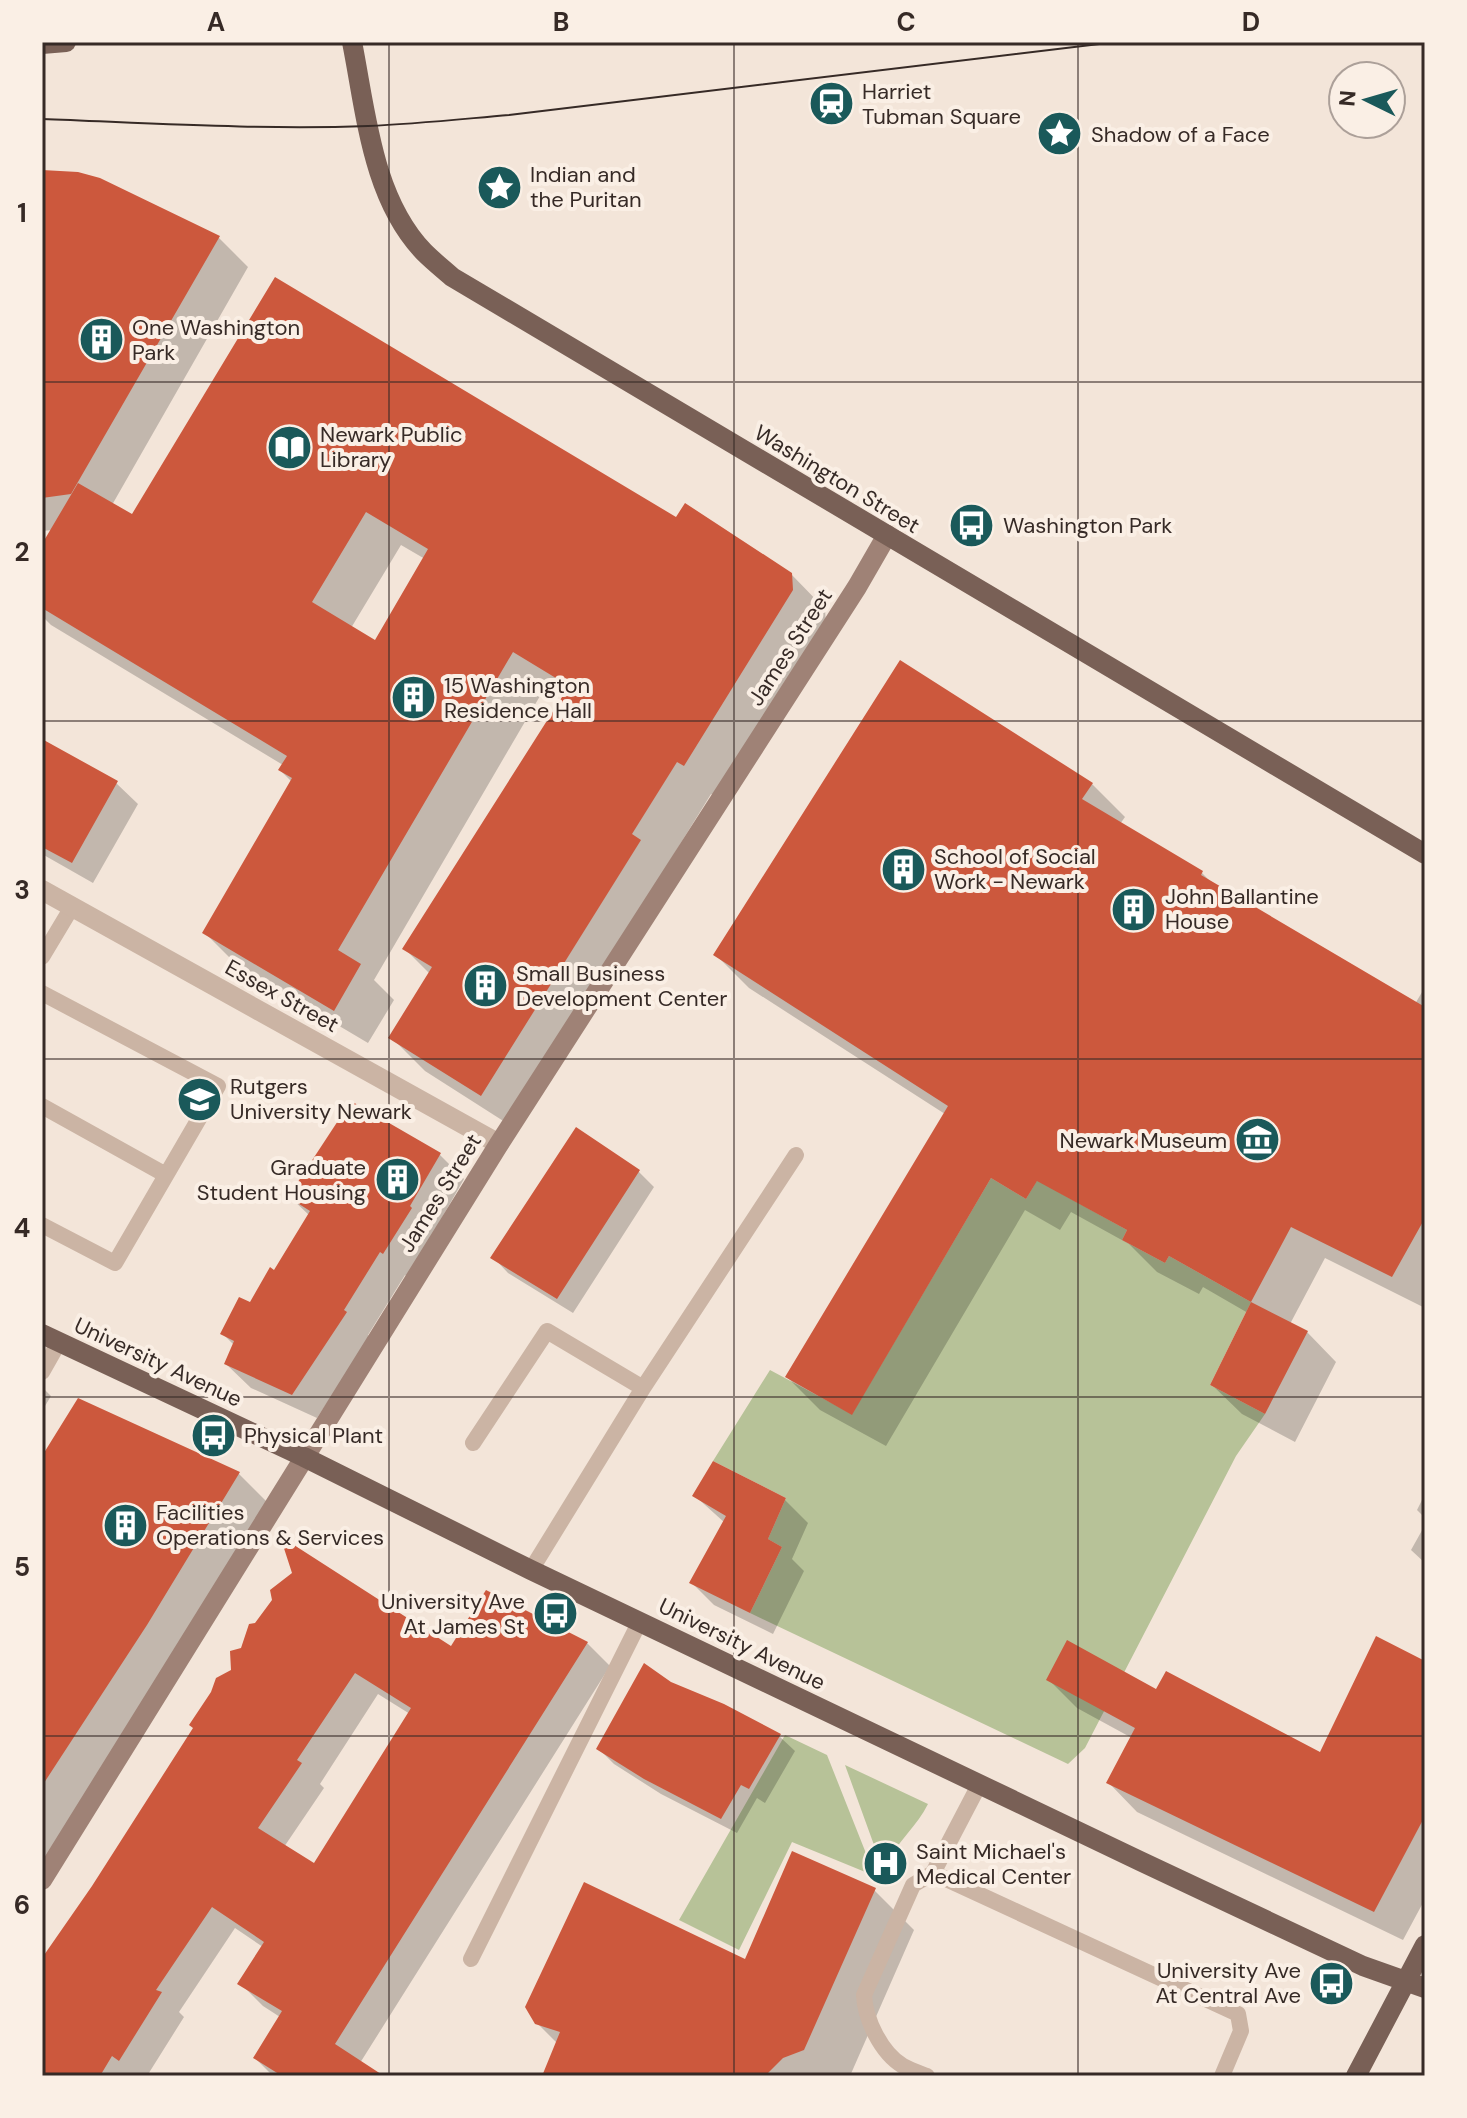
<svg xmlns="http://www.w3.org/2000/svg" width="1467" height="2118" font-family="'DM Sans',sans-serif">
<rect width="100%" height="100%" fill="#f3e5d9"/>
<path fill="#b7c298" d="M 1039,1177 L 1060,1193 L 1127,1230 L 1122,1240 L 1165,1263 L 1169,1256 L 1251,1302 L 1210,1385 L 1265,1414 L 1236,1456 L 1085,1748 L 1068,1764 L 750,1613 L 782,1547 L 768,1539 L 786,1498 L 713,1461 L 770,1370 L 852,1414 L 991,1178 L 1026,1199 Z
M 785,1735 L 827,1755 L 875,1876 L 792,1842 L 739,1950 L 679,1920 Z
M 845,1765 L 928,1804 C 917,1826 898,1841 887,1863 L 878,1856 Z"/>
<path fill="#0003" fill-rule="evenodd" d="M 42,172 L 219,238 L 248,267 L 112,505 L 133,517 L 276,279 L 677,519 L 791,574 L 825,609 L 826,625 L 718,798 L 711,794 L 666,867 L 516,1129 L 425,1071 L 391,1037 L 430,974 L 405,949 L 565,695 L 547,684 L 374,980 L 394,1000 L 368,1043 L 238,966 L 204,932 L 292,782 L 280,770 L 283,765 L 51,625 L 42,616 L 42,548 L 53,530 L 42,531 ZM 401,545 L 425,559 L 376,643 L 351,628 Z
M 42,741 L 116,783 L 138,804 L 93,883 L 42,854 Z
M 1092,784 L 1125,817 L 1120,824 L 1202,873 L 1214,885 L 1415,1004 L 1425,987 L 1425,1308 L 1325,1258 L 1290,1324 L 1307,1332 L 1336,1362 L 1295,1442 L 1242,1414 L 1212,1385 L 1248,1313 L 1203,1287 L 1199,1294 L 1157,1272 L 1129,1244 L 1071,1212 L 1060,1230 L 1025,1210 L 886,1446 L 820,1410 L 787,1377 L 945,1114 L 749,988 L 716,955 Z
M 577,1130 L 639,1172 L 654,1187 L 573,1313 L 508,1273 L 493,1257 Z
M 440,1155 L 464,1179 L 408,1277 L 405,1275 L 368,1335 L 370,1338 L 317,1418 L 251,1388 L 226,1364 L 234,1345 L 222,1333 L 251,1305 L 275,1273 L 310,1216 L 290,1197 Z
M 42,1387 L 51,1396 L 42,1411 Z
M 79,1400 L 239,1474 L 275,1510 L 42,1878 L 42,1459 Z
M 1425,1494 L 1425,1518 L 1417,1510 Z
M 694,1495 L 785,1500 L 808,1523 L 792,1559 L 804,1571 L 773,1634 L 714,1605 L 691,1582 L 725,1523 Z
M 1425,1525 L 1425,1563 L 1411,1550 Z
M 587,1643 L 610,1666 L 360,2063 L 380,2076 L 273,2076 L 255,2058 L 280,2017 L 263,2006 L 240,1983 L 263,1947 L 235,1928 L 179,2012 L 184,2017 L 147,2076 L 42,2076 L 42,1975 L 195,1728 L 212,1693 L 451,1648 ZM 378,1694 L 410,1714 L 314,1866 L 284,1847 L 324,1788 L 320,1784 Z
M 1425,1663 L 1425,1899 L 1403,1940 L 1137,1812 L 1108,1782 L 1132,1738 L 1077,1708 L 1048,1679 L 1157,1692 L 1321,1755 Z
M 670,1684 L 779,1736 L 795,1751 L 765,1803 L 757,1798 L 737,1833 L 661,1794 L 614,1764 L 599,1749 Z
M 874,1890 L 914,1930 L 850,2076 L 554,2076 L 558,2044 L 537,2023 L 746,1962 Z"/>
<path fill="#cc583d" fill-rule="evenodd" d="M 42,170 L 78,172 L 100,178 L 220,236 L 71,494 L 42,498 Z
M 275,277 L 676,517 L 685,503 L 792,573 L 793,590 L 684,766 L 677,762 L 632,834 L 641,840 L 481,1096 L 388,1038 L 432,967 L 402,949 L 569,686 L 513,652 L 338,950 L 361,964 L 334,1011 L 202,933 L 292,778 L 278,770 L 287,756 L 42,608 L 42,544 L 78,483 L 132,514 ZM 366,512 L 428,549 L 375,640 L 312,602 Z
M 900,660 L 1093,783 L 1082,799 L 1203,871 L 1201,875 L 1425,1007 L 1425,1218 L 1392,1277 L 1291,1227 L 1251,1302 L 1169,1256 L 1165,1263 L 1122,1240 L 1127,1230 L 1037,1181 L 1026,1199 L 991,1178 L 852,1415 L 785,1377 L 948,1106 L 713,955 Z
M 42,739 L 118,781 L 72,863 L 42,847 Z
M 351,1101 L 441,1153 L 410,1206 L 412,1208 L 383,1254 L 380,1252 L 344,1310 L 347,1312 L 292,1395 L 224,1364 L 234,1341 L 220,1334 L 239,1297 L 250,1302 L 270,1267 L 274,1270 L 310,1211 L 288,1197 Z
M 576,1127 L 640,1170 L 557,1299 L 490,1258 Z
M 1251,1302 L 1308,1331 L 1265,1414 L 1210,1385 Z
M 78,1398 L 240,1472 L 147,1625 L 42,1786 L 42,1456 Z
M 713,1461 L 786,1498 L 768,1539 L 782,1547 L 750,1613 L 689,1583 L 726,1516 L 692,1496 Z
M 280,1536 L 451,1646 L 486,1590 L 588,1642 L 335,2044 L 384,2076 L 282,2076 L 253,2058 L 282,2011 L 237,1984 L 264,1942 L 212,1907 L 156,1990 L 162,1992 L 119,2061 L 112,2056 L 100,2076 L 42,2076 L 42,1958 L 92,1886 L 193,1728 L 189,1725 L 211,1692 L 216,1678 L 231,1670 L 230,1651 L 241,1648 L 249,1624 L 255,1623 L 272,1600 L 270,1590 L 292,1573 ZM 355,1673 L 411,1708 L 314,1863 L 258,1828 L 302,1763 L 297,1760 Z
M 1376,1636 L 1425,1661 L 1425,1816 L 1374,1912 L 1106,1783 L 1135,1728 L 1046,1680 L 1067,1640 L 1156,1689 L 1166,1671 L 1320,1752 Z
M 644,1663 L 671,1682 L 724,1704 L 781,1734 L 749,1789 L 741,1785 L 721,1819 L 644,1779 L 596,1749 Z
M 792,1851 L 876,1888 L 804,2050 L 783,2058 L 765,2076 L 542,2076 L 560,2032 L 535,2024 L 525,2007 L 584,1882 L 745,1959 Z"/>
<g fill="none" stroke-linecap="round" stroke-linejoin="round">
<path stroke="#cbb4a4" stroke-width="16" d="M 42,957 L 72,907
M 42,993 L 218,1086 L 115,1263 L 42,1225
M 42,1106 L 166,1175
M 42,1372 L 59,1342
M 643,1388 L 796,1155
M 473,1443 L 547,1331 L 643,1388 L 531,1570
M 933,1873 L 1238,2014 L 1241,2031 L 1222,2076
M 471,1959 L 640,1621
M 927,2076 C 919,2073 910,2070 903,2066 C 881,2053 865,2019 864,1995 L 913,1885 L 933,1873 L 979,1785"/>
<path stroke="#cbb4a4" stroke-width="20" d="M 42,890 L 499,1144"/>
<path stroke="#9f8276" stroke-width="20" d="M 42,1880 L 499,1144 L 857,587 L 887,535"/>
<path stroke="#796056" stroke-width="20" d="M 352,42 C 366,112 372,198 424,252 C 433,261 443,269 452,277 L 1425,854
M 42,44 L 66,42
M 42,1334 L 304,1457 L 531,1570 L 1140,1861 L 1363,1966 L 1425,1988
M 1356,2076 L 1425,1945"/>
<path stroke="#362a26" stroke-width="2" d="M 42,119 C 150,123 260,130 368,126 C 415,124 462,119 509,115 L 1116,42"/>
</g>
<path fill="none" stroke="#362a26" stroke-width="2" stroke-opacity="0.55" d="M 389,42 L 389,2076M 734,42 L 734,2076M 1078,42 L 1078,2076M 42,382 L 1425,382M 42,721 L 1425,721M 42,1059 L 1425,1059M 42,1397 L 1425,1397M 42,1736 L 1425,1736"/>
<defs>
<symbol id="station-disc" viewBox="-11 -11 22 22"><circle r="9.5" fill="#1a595a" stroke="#faefe5"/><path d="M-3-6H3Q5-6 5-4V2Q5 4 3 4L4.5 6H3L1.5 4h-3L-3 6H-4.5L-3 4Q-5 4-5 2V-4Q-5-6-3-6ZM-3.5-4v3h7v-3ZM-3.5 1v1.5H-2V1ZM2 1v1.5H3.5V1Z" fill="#fff"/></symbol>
<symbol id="sight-disc" viewBox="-11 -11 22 22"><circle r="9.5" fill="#1a595a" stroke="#faefe5"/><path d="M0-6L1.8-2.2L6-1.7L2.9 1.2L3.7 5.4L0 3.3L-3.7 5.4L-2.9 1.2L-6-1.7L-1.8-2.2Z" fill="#fff"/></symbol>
<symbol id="building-disc" viewBox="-11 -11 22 22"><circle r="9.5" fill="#1a595a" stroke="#faefe5"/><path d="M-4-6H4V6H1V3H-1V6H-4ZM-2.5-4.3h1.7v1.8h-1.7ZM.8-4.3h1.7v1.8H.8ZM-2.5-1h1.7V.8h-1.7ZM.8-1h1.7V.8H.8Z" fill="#fff"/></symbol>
<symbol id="library-disc" viewBox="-11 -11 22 22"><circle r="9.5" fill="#1a595a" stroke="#faefe5"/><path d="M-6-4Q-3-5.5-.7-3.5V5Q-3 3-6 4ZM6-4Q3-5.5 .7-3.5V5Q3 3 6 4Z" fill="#fff"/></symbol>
<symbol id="bus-disc" viewBox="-11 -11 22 22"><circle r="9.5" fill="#1a595a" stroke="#faefe5"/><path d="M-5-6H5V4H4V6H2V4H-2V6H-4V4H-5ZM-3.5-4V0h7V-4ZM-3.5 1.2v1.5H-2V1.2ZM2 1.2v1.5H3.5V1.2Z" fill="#fff"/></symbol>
<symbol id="university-disc" viewBox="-11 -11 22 22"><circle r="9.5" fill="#1a595a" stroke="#faefe5"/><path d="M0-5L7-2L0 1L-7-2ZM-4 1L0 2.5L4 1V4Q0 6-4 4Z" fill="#fff"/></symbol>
<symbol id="museum-disc" viewBox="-11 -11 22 22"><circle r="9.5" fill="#1a595a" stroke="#faefe5"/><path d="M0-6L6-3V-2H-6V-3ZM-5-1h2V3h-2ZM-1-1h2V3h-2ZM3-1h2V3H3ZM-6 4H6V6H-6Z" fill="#fff"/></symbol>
<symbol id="hospital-disc" viewBox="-11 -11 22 22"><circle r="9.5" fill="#1a595a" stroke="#faefe5"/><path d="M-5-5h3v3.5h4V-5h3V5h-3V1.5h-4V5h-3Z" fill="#fff"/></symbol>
</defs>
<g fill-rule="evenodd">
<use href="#station-disc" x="806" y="78" width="51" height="51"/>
<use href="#sight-disc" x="1034" y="108" width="51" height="51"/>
<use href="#sight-disc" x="474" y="162" width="51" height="51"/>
<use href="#building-disc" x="76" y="314" width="51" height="51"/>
<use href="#library-disc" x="264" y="422" width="51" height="51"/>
<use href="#bus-disc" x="946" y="500" width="51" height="51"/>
<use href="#building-disc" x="388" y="672" width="51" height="51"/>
<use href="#building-disc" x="878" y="844" width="51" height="51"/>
<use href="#building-disc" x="1108" y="884" width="51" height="51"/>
<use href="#building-disc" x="460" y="960" width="51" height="51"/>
<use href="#university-disc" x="174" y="1074" width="51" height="51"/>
<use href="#museum-disc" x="1232" y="1114" width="51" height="51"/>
<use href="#building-disc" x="372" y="1154" width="51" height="51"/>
<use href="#bus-disc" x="188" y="1410" width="51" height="51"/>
<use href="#building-disc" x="100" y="1500" width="51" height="51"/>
<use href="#bus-disc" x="530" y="1588" width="51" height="51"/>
<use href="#hospital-disc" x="860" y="1838" width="51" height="51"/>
<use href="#bus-disc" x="1306" y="1958" width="51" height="51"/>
</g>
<g text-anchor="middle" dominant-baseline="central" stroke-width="8" stroke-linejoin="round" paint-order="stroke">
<g font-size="22" fill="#362a26" stroke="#faefe5" text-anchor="start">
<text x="862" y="91">Harriet<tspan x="862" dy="25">Tubman Square</tspan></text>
<text x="1091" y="134">Shadow of a Face</text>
<text x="530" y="174">Indian and<tspan x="530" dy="25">the Puritan</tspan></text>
<text x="132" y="327">One Washington<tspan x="132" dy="25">Park</tspan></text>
<text x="320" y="434">Newark Public<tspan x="320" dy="25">Library</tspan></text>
<text x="1003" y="525">Washington Park</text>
<text x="444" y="685">15 Washington<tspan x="444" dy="25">Residence Hall</tspan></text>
<text x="934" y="856">School of Social<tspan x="934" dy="25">Work - Newark</tspan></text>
<text x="1165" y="896">John Ballantine<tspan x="1165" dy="25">House</tspan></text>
<text x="516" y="973">Small Business<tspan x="516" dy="25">Development Center</tspan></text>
<text x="230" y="1086">Rutgers<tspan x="230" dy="25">University Newark</tspan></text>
<text x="1227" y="1140" text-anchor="end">Newark Museum</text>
<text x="366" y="1167" text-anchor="end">Graduate<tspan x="366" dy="25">Student Housing</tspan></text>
<text x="244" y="1435">Physical Plant</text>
<text x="156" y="1512">Facilities<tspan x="156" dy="25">Operations &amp; Services</tspan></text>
<text x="525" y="1601" text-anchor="end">University Ave<tspan x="525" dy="25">At James St</tspan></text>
<text x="916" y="1851">Saint Michael's<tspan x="916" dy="25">Medical Center</tspan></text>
<text x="1301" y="1970" text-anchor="end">University Ave<tspan x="1301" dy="25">At Central Ave</tspan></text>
</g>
<g font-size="22" fill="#362a26" stroke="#faefe5">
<text transform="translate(837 479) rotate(31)">Washington Street</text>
<text transform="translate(790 647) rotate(-57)">James Street</text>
<text transform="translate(282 996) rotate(29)">Essex Street</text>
<text transform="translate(440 1193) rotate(-58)">James Street</text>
<text transform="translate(158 1362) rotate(25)">University Avenue</text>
<text transform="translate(742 1644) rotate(26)">University Avenue</text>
</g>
</g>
<rect width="1467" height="2118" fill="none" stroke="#faefe5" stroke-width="88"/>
<g transform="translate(1367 100) rotate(275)"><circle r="38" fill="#faefe5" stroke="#aca099" stroke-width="2"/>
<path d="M0-6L14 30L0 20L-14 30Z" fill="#1a595a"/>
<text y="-12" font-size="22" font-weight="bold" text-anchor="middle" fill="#362a26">N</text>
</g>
<rect x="44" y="44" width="1379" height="2030" fill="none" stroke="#362a26" stroke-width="3"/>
<g font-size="26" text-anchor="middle" font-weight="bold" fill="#362a26">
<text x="216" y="31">A</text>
<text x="561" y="31">B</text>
<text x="906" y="31">C</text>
<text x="1251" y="31">D</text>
<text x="22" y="222">1</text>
<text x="22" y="561">2</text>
<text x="22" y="899">3</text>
<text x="22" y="1237">4</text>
<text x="22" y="1576">5</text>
<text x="22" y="1914">6</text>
</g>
</svg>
